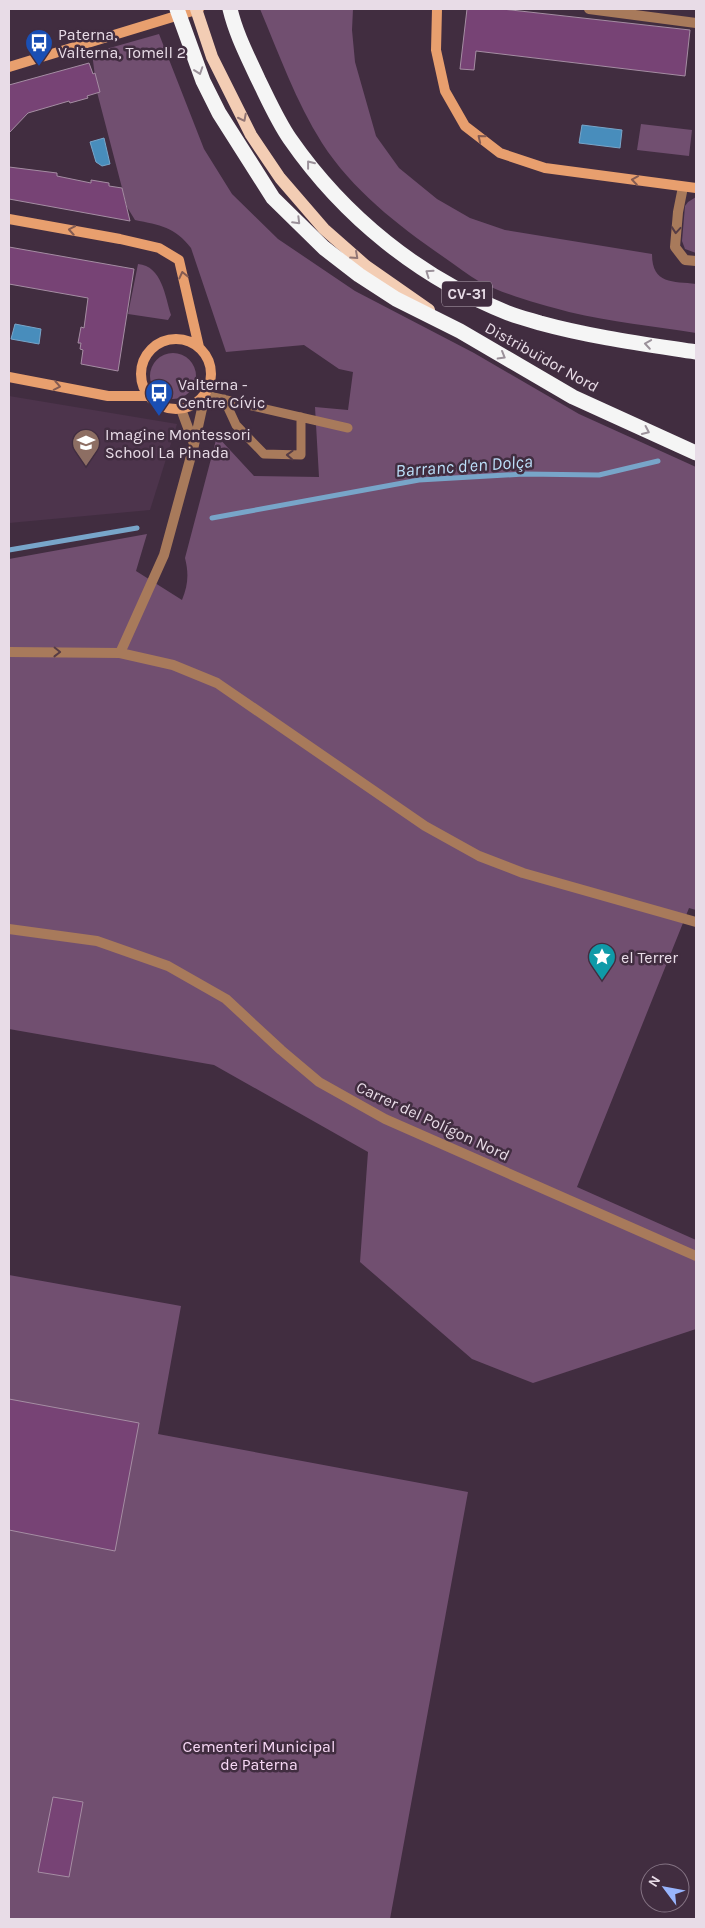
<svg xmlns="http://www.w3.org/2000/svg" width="705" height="1928" font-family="Karla,sans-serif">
<rect width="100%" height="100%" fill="#412d40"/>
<path fill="#4d344c" d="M 9,396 L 177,424 L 150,510 L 9,523 Z"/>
<path fill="#714f70" d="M 260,9 L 353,9 L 352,30 L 355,62 L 376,136 L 399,168 L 437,199 L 470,218 L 505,230 L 652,254 C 652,285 673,281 696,284 L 696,333 C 654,326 611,322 569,312 C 541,305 506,295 480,282 C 468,275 457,266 445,258 C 399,226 353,191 322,143 C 296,102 279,54 260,9 Z
M 159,34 L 204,149 L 232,194 L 278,239 L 355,291 L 474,353 L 579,414 L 696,467 L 696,910 L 689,908 L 577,1187 L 696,1240 L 696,1329 L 533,1383 L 472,1359 L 360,1262 L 368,1152 L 214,1065 L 9,1029 L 9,559 L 147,534 L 136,571 L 182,600 C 188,585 189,574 185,558 L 217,436 L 254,476 L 319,477 L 315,407 L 348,410 L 353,372 L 339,369 L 304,345 L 226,352 L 191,248 C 175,227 160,225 135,220 L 127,207 L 97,92 L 92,53 Z
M 641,124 L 692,130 L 689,156 L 637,150 Z
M 696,197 L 696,253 L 685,249 L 682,241 L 685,206 L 688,202 Z
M 138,264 C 162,266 165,296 171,315 L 168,320 L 128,314 Z
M150 376a23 23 0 1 1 46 0a23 23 0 1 1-46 0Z
M 9,1275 L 181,1306 L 158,1434 L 468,1492 L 390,1919 L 9,1919 Z"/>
<path fill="#488dbc" stroke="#78a5c9" d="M 582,125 L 622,130 L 620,148 L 579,143 Z
M 104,138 L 110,164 L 102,166 L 96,162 L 90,142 Z
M 15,324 L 41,329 L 39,344 L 11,339 Z"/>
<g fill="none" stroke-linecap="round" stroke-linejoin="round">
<path stroke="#78a5c9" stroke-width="5" d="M 212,518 L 419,480 L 524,474 L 599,475 L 658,461
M 9,550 L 137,528"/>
</g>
<path fill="#774375" stroke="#a58da3" d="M 467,9 L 502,9 L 690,30 L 685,76 L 476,51 L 474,70 L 460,69 Z
M 89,63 L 93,74 L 95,73 L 100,92 L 87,96 L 88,98 L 70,103 L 69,101 L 28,113 L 9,133 L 9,85 Z
M 9,167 L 57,173 L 57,176 L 91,183 L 91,180 L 109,183 L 109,186 L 122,188 L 130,221 L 9,199 Z
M 9,247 L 134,269 L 118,371 L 81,364 L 83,350 L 80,349 L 81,343 L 78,343 L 81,327 L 84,328 L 88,298 L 9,284 Z
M 9,1399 L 139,1423 L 115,1551 L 9,1530 Z
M 53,1797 L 83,1802 L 69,1877 L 38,1872 Z"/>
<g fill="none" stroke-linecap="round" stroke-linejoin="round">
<path stroke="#a87a5b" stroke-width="9" d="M 205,395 L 348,428
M 224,399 L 236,425 L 264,454 L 301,455 L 301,417"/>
<path stroke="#a87a5b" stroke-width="10" d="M 589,9 L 696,23
M 683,187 L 678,212 L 675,247 L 685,260 L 696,261
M 181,409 L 194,444
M 9,652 L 120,653 L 173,665 L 217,683 L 425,826 L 479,856 L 523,873 L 696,922
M 120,653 L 164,555 L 194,445 L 205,395
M 9,929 L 97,941 L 168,966 L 226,999 L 281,1050 L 319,1082 L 385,1119 L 696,1256"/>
<path stroke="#e89f6e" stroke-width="10" d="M 437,9 L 436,50 L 445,91 L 465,126 L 500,153 L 545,168 L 696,188
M 9,67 L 199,9
M 9,219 L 120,239 L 159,248 L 179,260 L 199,347
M141 374a35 35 0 1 1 70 0a35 35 0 1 1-70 0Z
M 9,377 L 108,396 L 149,396"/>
<path stroke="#f3cdb4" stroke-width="12" d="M 196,9 L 212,57 L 251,135 L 280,178 L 324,229 L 366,266 L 429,310"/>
<path stroke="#f5f5f5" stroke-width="15" d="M 177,9 L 203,81 L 219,113 L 273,198 L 324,248 L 359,275 L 396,299 L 460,331 L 573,397 L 696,453
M 230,9 C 236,34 247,55 258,79 C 268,99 277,120 290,139 C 344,217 420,278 508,313 C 518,317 530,320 540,323 C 591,337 644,344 696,352"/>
</g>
<defs><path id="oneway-chevron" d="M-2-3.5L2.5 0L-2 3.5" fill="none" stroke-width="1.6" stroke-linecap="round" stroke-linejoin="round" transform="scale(1.25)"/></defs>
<g stroke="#9b919a">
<use href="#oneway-chevron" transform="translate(199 71) rotate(71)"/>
<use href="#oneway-chevron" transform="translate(310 164) rotate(-128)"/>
<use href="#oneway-chevron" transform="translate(297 221) rotate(45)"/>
<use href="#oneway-chevron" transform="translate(429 273) rotate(-145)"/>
<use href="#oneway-chevron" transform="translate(648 344) rotate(-171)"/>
<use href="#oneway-chevron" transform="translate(502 356) rotate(30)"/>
<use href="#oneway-chevron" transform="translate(646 431) rotate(25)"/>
</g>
<g stroke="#917574">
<use href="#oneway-chevron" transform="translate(243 118) rotate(63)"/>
<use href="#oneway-chevron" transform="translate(355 256) rotate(42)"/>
</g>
<g stroke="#845b52">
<use href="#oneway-chevron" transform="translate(481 138) rotate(-141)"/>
<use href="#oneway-chevron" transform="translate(635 180) rotate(-172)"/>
<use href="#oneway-chevron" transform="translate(72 230) rotate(-170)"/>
<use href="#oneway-chevron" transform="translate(183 275) rotate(-103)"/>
<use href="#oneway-chevron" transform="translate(57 386) rotate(11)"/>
</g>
<g stroke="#563c45">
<use href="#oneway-chevron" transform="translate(676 230) rotate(95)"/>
<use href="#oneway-chevron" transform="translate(290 455) rotate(-178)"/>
<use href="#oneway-chevron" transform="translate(57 652) rotate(1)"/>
</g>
<defs>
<symbol id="bus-pin" viewBox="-11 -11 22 30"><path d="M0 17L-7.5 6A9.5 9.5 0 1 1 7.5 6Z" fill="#1a4fb4" stroke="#412d40"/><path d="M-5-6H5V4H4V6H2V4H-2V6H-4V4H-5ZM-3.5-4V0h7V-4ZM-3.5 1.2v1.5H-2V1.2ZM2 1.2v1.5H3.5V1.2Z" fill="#fff"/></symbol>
<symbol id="school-pin" viewBox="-11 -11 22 30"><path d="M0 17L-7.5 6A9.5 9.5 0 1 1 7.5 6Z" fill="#8d6e63" stroke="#412d40"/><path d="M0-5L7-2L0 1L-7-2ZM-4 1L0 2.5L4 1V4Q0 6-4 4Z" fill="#fff"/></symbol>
<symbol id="sight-pin" viewBox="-11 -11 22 30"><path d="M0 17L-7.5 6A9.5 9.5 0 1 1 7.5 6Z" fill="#0f9aa8" stroke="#412d40"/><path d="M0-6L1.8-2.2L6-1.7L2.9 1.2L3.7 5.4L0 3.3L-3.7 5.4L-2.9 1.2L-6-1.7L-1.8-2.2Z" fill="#fff"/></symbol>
</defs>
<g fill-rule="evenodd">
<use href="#bus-pin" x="23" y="27" width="32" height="43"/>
<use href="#bus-pin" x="143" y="377" width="32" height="43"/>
<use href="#school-pin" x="70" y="427" width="32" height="43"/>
<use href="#sight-pin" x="586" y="941" width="32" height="43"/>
</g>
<g text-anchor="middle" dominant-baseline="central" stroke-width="5" stroke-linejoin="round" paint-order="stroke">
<rect fill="#412d40" stroke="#b6a8b5" stroke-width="1" x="442" y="281.5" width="50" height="25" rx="4"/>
<g font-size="15" font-weight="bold" fill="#e8dce7">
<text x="467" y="294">CV-31</text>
</g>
<g font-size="16" fill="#e8dce7" stroke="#412d40" text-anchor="start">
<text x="58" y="34">Paterna,<tspan x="58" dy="18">Valterna, Tomell 2</tspan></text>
<text x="178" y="384">Valterna -<tspan x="178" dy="18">Centre Cívic</tspan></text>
<text x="105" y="434">Imagine Montessori<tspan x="105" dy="18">School La Pinada</tspan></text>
<text x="621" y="957">el Terrer</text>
</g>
<g font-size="16" fill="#e8dce7" stroke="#412d40">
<text transform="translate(542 357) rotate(29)">Distribuïdor Nord</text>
<text transform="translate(433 1121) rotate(25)">Carrer del Polígon Nord</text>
</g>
<g font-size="16" fill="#f7d8f5" stroke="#412d40">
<text x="259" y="1746">Cementeri Municipal<tspan x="259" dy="18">de Paterna</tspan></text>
</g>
<g font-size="18" font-style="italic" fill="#bcdff9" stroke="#412d40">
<text transform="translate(464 466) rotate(-4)">Barranc d'en Dolça</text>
</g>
</g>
<rect width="705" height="1928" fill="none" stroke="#e8dce7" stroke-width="20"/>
<g transform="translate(665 1888) rotate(302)"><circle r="24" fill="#412d40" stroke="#847383"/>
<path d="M0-4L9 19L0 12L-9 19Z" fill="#98b5fd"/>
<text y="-8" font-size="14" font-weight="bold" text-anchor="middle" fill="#e8dce7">N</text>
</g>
</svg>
